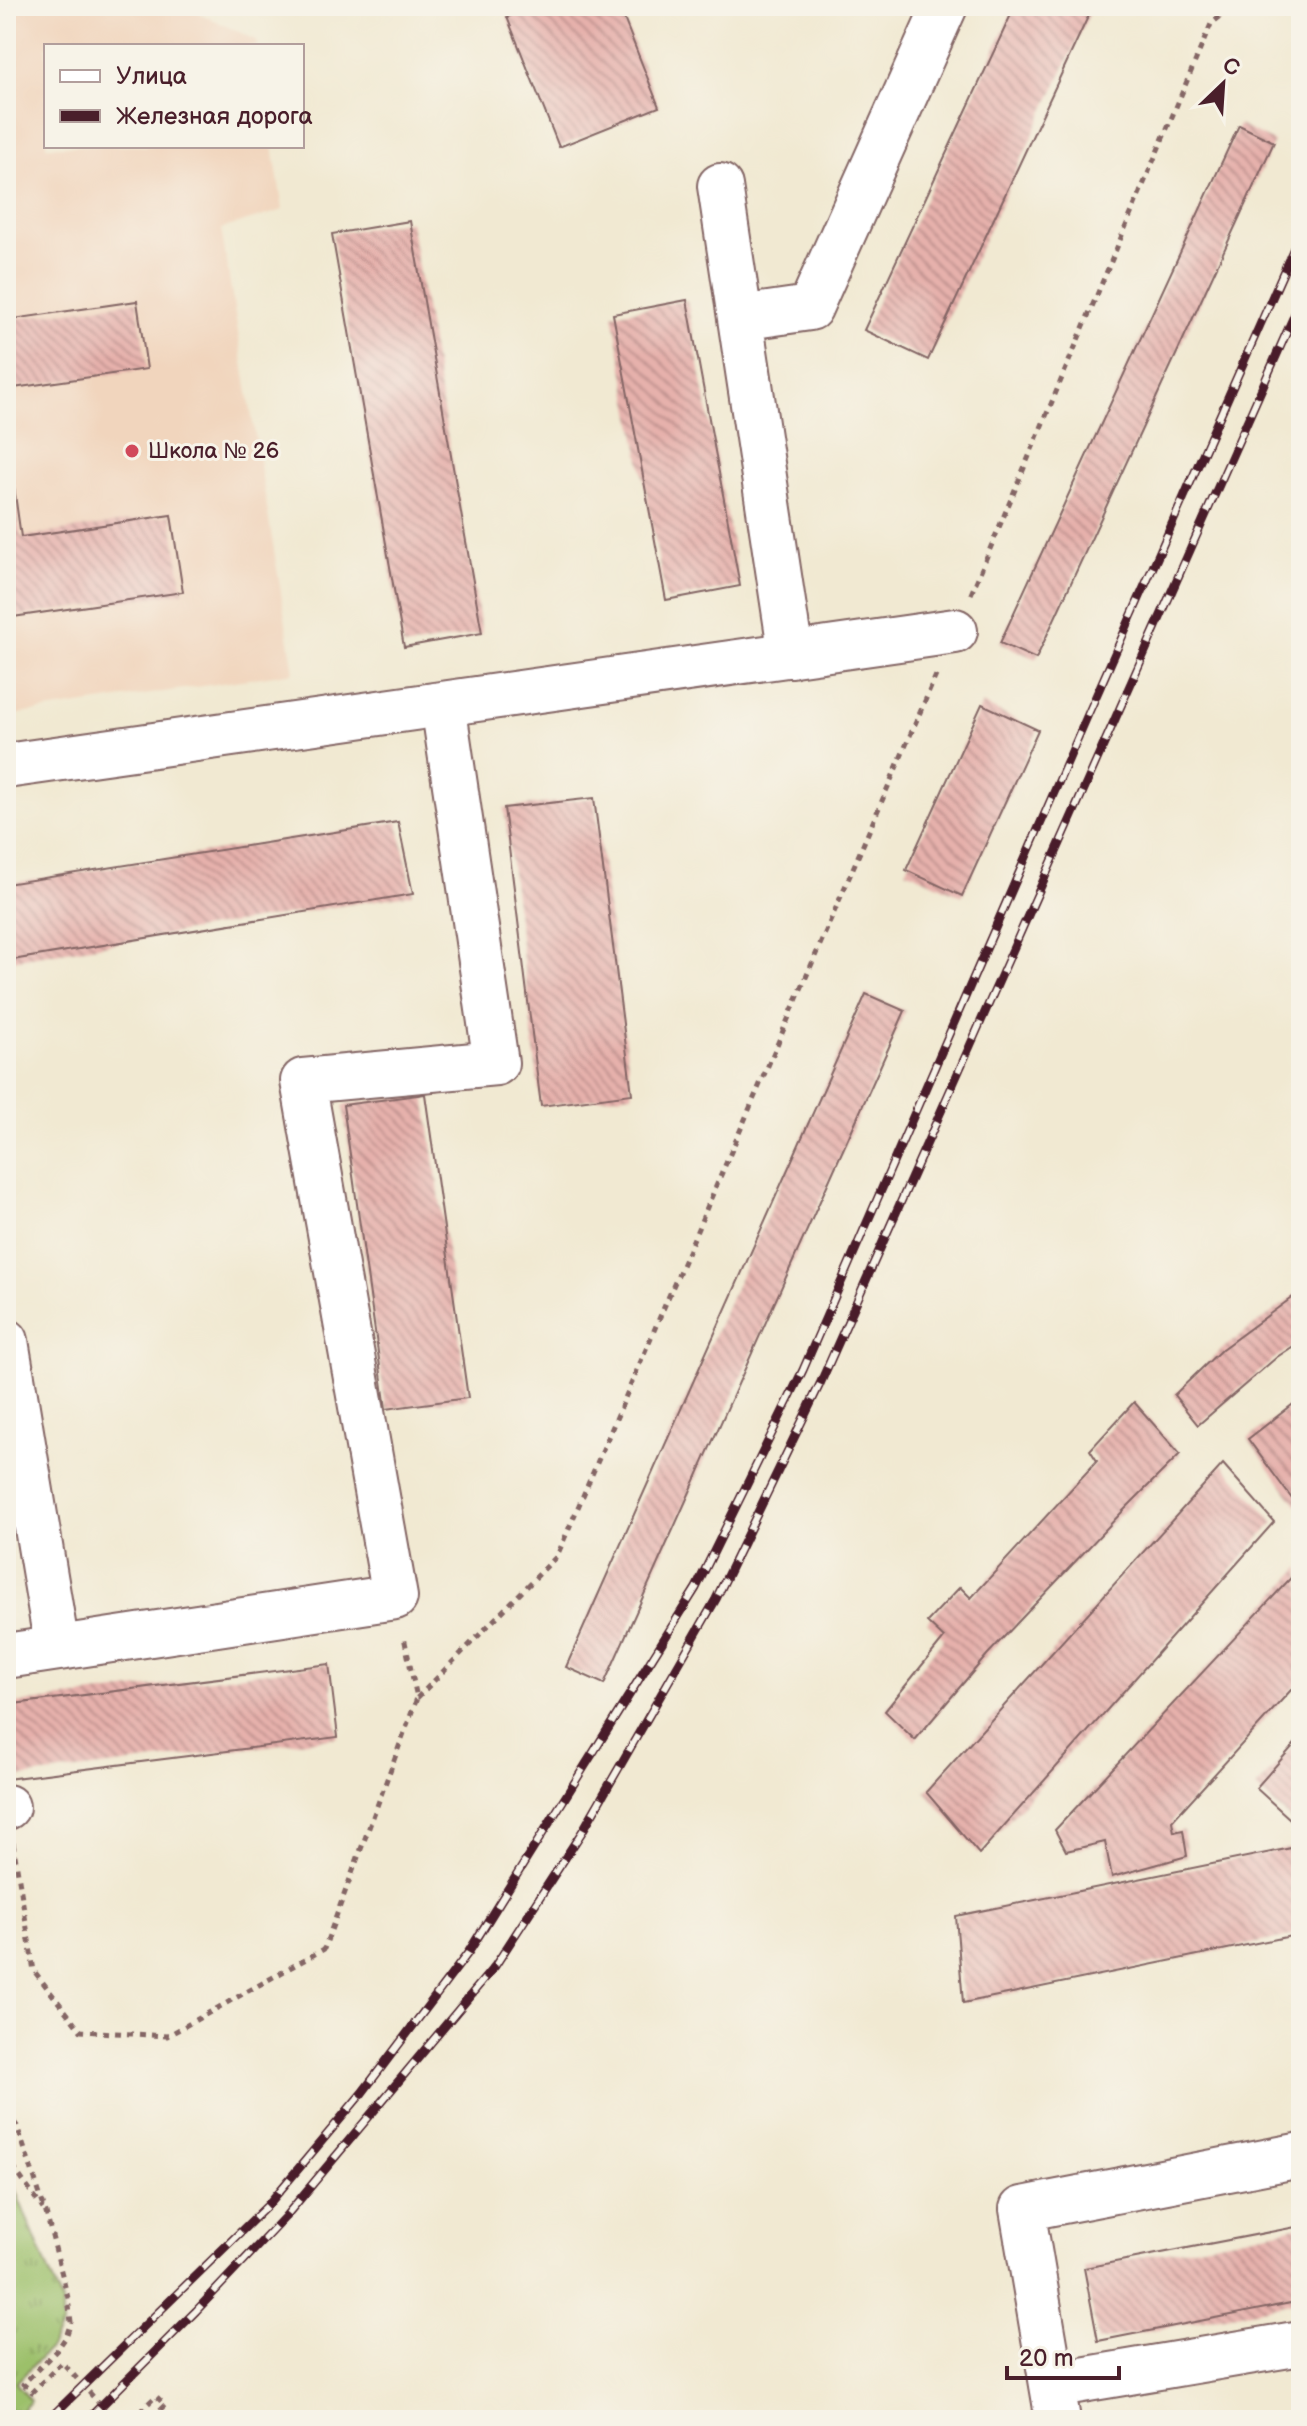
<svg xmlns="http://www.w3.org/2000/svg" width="1307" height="2426" font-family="'Balsamiq Sans',sans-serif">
<defs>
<pattern id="grass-tufts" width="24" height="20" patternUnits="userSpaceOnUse" patternTransform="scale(2)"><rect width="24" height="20" fill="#9cc06a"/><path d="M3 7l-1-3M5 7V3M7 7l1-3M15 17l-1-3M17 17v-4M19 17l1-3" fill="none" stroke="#819b57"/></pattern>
<pattern id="building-back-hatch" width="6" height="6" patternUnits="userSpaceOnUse" patternTransform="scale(2)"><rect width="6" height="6" fill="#e6b1ac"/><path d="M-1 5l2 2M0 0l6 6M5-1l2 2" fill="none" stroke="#bc8f8c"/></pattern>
</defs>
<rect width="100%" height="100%" fill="#f7f3e8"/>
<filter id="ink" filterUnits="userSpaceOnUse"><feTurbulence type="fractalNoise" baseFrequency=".0125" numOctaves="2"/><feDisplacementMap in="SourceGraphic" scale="16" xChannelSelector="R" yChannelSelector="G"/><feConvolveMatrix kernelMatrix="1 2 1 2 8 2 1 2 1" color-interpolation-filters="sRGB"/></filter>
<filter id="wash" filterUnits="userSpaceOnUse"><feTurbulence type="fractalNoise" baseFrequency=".006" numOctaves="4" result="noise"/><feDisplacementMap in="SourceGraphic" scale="32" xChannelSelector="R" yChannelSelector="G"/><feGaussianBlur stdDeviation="1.8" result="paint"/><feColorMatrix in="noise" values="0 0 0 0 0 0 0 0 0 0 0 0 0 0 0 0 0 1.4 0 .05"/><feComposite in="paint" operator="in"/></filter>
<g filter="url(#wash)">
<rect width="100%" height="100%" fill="#f1e9d2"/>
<path fill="#f1d5bd" d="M 6,6 L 184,6 L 256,40 L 257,46 L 46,46 L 46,146 L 273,146 L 283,210 L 221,229 L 294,672 L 6,716 Z"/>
<path fill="url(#grass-tufts)" stroke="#73704a" stroke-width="2" d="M 6,2168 L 62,2303 L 62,2326 L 50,2348 L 16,2383 L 31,2401 L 12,2420 L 6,2420 Z"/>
<g id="blocks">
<path fill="url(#building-back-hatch)" d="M 534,6 L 619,6 L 659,107 L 559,147 L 507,17 Z
M 1015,6 L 1093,6 L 928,360 L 864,330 Z
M 1239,125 L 1274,142 L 1036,659 L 1000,643 Z
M 410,221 L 482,633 L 404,647 L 332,234 Z
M 687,300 L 740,586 L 666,600 L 613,314 Z
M 137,301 L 147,369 L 6,389 L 6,320 Z
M 6,444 L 8,444 L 21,537 L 171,515 L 183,592 L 6,618 Z
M 982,704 L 1038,730 L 962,896 L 906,870 Z
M 594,798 L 632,1094 L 541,1106 L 504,808 Z
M 398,822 L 413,894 L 6,961 L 6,884 Z
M 866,994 L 905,1011 L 604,1684 L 566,1667 Z
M 425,1094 L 468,1398 L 386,1409 L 343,1105 Z
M 1301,1291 L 1301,1341 L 1277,1357 L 1198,1425 L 1174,1395 L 1222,1349 Z
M 1301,1398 L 1301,1505 L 1298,1507 L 1248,1439 Z
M 1134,1402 L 1180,1454 L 1122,1512 L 987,1655 L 915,1740 L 885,1711 L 944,1638 L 927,1622 L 960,1587 L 971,1598 L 1097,1461 L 1090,1450 Z
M 1223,1464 L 1274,1522 L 979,1854 L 926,1792 Z
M 1301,1567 L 1301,1679 L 1172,1821 L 1174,1832 L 1183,1830 L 1187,1856 L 1112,1877 L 1105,1842 L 1066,1851 L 1055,1830 Z
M 329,1664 L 338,1737 L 6,1779 L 6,1705 Z
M 1301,1737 L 1301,1829 L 1256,1788 Z
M 1301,1846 L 1301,1934 L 963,2003 L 956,1916 Z
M 1301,2226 L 1301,2301 L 1098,2341 L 1084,2268 Z"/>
</g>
</g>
<g filter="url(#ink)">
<use href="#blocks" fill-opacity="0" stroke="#846665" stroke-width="2"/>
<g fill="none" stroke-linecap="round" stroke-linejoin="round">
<defs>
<path id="minor" d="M 720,186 L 791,655
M 740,318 L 810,308 L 945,6
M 6,766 L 955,631
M 6,1341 L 57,1648
M 6,1656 L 395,1597 L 303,1081 L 496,1063 L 443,704
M 6,1807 L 7,1807
M 1052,2385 L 1301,2343
M 1058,2420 L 1022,2209 L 1301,2155"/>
</defs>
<use href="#minor" stroke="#846665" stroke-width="48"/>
<path stroke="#846665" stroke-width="5" stroke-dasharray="6 6" stroke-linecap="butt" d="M 971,594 L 1211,24 L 1233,6
M 417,1698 L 557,1556 L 937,673
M 13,1843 L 34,1971 L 81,2031 L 167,2036 L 324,1949 L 417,1698 L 404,1637
M 6,2112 L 17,2126 L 46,2213 L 68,2298 L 71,2322 L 66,2337 L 57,2350 L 23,2384 L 32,2392 L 62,2362 L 114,2420
M 6,2157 L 43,2209
M 131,2420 L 156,2396 L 165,2405 L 149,2420"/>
<use href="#minor" stroke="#fff" stroke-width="44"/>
<defs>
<path id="rail" d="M 48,2420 L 267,2206 L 362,2093 L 468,1953 L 696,1588 L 803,1370 L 1089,712 L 1301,232
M 87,2420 L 196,2311 L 285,2217 L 495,1966 L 582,1832 L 716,1599 L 820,1384 L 1301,300"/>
</defs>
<use href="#rail" stroke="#4a1f2b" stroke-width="9"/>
<use href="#rail" stroke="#f7f3e8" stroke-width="6" stroke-dasharray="18" stroke-linecap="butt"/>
</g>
</g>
<circle fill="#d1495b" stroke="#f7f3e8" stroke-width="3" cx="132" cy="451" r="8"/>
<g text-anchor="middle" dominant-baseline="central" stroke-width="6" stroke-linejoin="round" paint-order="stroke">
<g font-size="22" fill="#4a1f2b" stroke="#f7f3e8" text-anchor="start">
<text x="148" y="451">Школа № 26</text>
</g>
</g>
<rect width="1307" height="2426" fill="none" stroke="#f7f3e8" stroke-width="32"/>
<rect x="44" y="44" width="260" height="104" fill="#f7f3e8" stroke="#b29e9c" stroke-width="2"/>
<rect x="60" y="70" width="40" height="12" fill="#ffffff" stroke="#b29e9c" stroke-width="2"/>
<text x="116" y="84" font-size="24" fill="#4a1f2b">Улица</text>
<rect x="60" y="110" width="40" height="12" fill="#4a1f2b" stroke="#b29e9c" stroke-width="2"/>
<text x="116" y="124" font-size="24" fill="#4a1f2b">Железная дорога</text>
<g transform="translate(1223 84) rotate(25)" stroke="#f7f3e8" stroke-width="6" paint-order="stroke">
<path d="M0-6L14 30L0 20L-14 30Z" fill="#4a1f2b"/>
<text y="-12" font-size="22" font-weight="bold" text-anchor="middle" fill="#4a1f2b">С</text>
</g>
<path d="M1007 2366v12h112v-12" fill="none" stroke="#4a1f2b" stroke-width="4"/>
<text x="1019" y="2366" font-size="24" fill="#4a1f2b" stroke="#f7f3e8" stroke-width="6" paint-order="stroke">20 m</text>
</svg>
